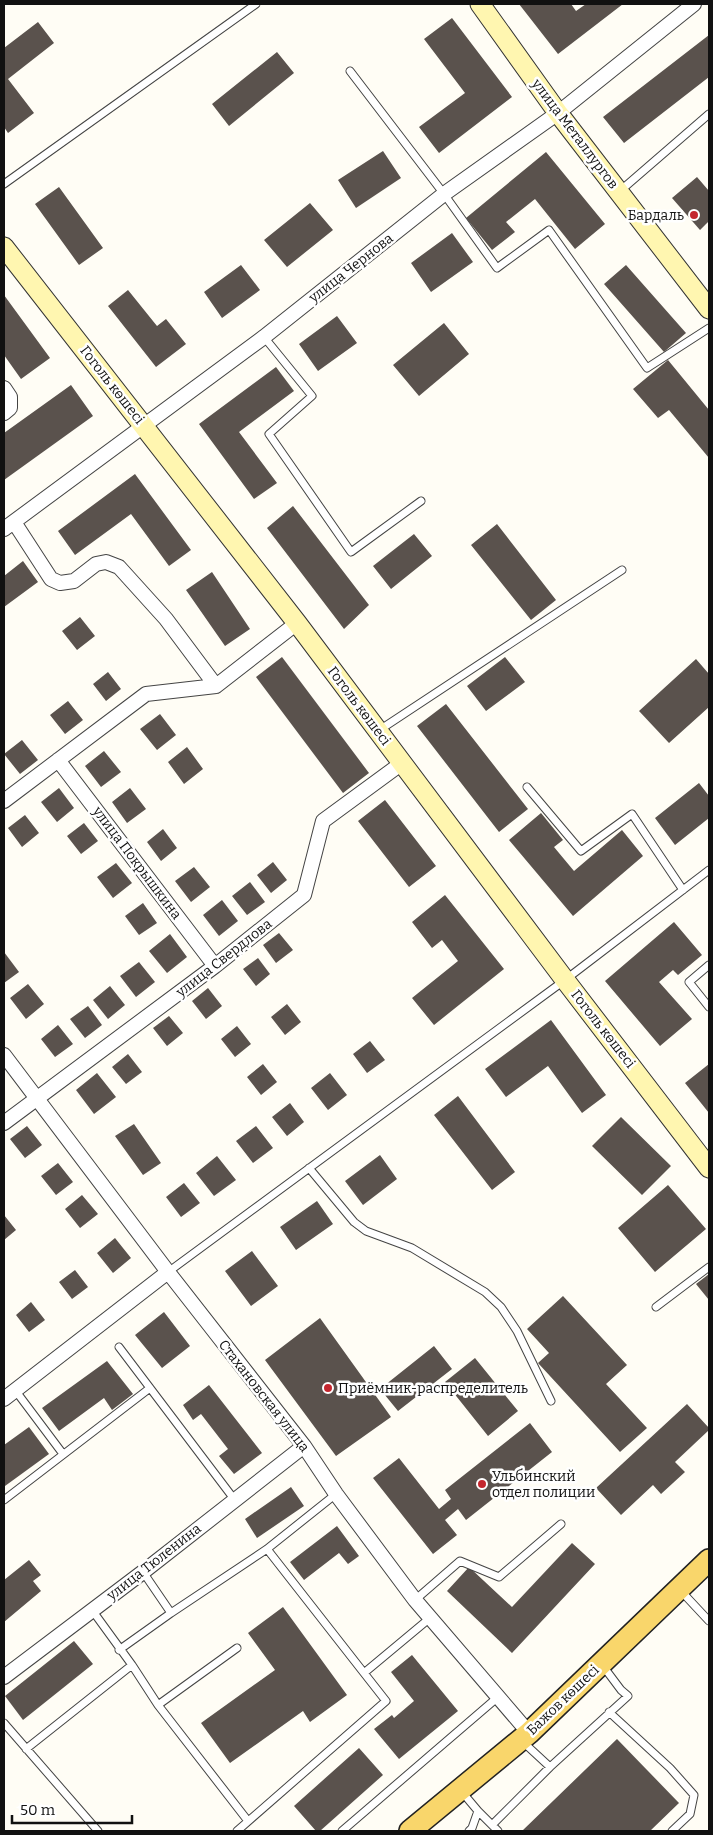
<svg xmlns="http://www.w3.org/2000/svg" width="713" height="1835" font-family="Bitter,serif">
<rect width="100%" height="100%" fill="#fffdf5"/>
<path fill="#5a524d" d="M 519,4 L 571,4 L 576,11 L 586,4 L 623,4 L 558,54 Z
M 452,18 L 512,97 L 439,153 L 419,127 L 465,93 L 424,39 Z
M 38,22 L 54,43 L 8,79 L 34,113 L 8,133 L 4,127 L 4,48 Z
M 709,35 L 709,77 L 624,143 L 603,117 Z
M 277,52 L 294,73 L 229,126 L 212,104 Z
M 383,151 L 401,178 L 356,208 L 338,180 Z
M 546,152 L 605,224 L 575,249 L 535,199 L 506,222 L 515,232 L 492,250 L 466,218 Z
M 697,177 L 709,191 L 709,221 L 700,230 L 672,198 Z
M 59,187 L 103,248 L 79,265 L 35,204 Z
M 310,203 L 333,230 L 287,267 L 264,240 Z
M 452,233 L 473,262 L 431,292 L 411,263 Z
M 241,265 L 260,290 L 222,318 L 204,292 Z
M 626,265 L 686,333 L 664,352 L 604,284 Z
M 128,290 L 157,326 L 166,319 L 186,344 L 156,367 L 108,306 Z
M 4,295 L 50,358 L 21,379 L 4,355 Z
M 337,316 L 357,343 L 318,371 L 299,344 Z
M 444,323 L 469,354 L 419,396 L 393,365 Z
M 668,360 L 709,410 L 709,458 L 669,410 L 658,418 L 633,389 Z
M 276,367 L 294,391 L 239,432 L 277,483 L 254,499 L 199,424 Z
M 71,385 L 93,416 L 4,480 L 4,433 Z
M 135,474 L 191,550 L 169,566 L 131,514 L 75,555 L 58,531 Z
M 293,506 L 369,605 L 344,629 L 267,528 Z
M 497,524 L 556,600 L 531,620 L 471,545 Z
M 414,534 L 432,556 L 391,589 L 373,566 Z
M 23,561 L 38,582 L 4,607 L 4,576 Z
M 212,572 L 250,629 L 225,646 L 186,590 Z
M 80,617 L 95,636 L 77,650 L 62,631 Z
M 282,657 L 369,773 L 343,793 L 256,677 Z
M 505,657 L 525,682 L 486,711 L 467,686 Z
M 696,659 L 709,674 L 709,707 L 669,743 L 639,711 Z
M 108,672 L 121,689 L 106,701 L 93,684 Z
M 68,701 L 83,720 L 65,734 L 50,715 Z
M 446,704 L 528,809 L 499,832 L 417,726 Z
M 160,714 L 176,735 L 157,750 L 140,729 Z
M 22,740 L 38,760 L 20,774 L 4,754 Z
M 187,747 L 203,769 L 184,784 L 168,762 Z
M 104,751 L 121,772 L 101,787 L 85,766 Z
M 699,783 L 709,796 L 709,818 L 675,845 L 655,818 Z
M 59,788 L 74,808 L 57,822 L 41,802 Z
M 130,788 L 146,809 L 127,823 L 112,802 Z
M 385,800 L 436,866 L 409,887 L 358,821 Z
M 541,813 L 563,840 L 554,847 L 574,871 L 622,830 L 643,856 L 573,916 L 509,840 Z
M 25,815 L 39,833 L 22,847 L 8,828 Z
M 84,823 L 98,841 L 81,854 L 67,836 Z
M 163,829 L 177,848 L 161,861 L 147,842 Z
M 273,862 L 287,880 L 271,893 L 257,875 Z
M 116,863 L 132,883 L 113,898 L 97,877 Z
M 194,867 L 210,887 L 191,902 L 175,881 Z
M 250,882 L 265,902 L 247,915 L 232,896 Z
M 445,895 L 504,969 L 434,1025 L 412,998 L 458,961 L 442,940 L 432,948 L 412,922 Z
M 222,900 L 238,921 L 219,936 L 203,915 Z
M 143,903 L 157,923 L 139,935 L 125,916 Z
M 674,922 L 702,955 L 678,975 L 673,970 L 659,982 L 692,1019 L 660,1046 L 605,981 Z
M 279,933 L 293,950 L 276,963 L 263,945 Z
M 170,934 L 187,957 L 167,973 L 149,951 Z
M 4,952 L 19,972 L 4,983 Z
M 258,958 L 270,974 L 256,986 L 243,969 Z
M 139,962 L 155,982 L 136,997 L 120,976 Z
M 28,984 L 44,1004 L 26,1019 L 10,998 Z
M 110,986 L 125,1005 L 108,1019 L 93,1000 Z
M 208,988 L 222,1006 L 206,1019 L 192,1001 Z
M 287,1004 L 301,1022 L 285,1035 L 271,1017 Z
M 88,1006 L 102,1025 L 85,1038 L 70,1019 Z
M 169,1016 L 183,1033 L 167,1046 L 153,1028 Z
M 551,1020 L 606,1095 L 582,1113 L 548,1066 L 506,1097 L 485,1069 Z
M 58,1025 L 73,1044 L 55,1057 L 41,1039 Z
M 237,1026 L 251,1044 L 235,1057 L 221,1039 Z
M 370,1041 L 385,1060 L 367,1073 L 353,1054 Z
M 128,1054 L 142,1072 L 126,1084 L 112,1067 Z
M 263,1064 L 277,1082 L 261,1095 L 247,1077 Z
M 709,1064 L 709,1113 L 685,1083 Z
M 97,1073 L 116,1097 L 94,1114 L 76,1090 Z
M 330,1073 L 347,1095 L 328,1110 L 311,1088 Z
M 458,1096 L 515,1172 L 492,1190 L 434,1115 Z
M 290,1103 L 304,1122 L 287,1136 L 272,1117 Z
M 621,1117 L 671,1166 L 642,1195 L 592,1146 Z
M 134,1124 L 161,1163 L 143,1175 L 115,1136 Z
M 27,1126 L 42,1145 L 25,1158 L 10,1139 Z
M 256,1126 L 273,1148 L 253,1163 L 236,1141 Z
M 380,1155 L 397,1179 L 363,1205 L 345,1181 Z
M 217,1156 L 236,1180 L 214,1196 L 196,1173 Z
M 58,1163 L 73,1182 L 56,1195 L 41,1176 Z
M 184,1183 L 200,1203 L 181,1217 L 166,1197 Z
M 668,1185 L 706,1229 L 655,1272 L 618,1228 Z
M 82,1195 L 98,1214 L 80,1228 L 65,1209 Z
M 317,1201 L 333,1224 L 296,1250 L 280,1227 Z
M 4,1215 L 16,1230 L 4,1240 Z
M 115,1238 L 131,1258 L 113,1273 L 97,1253 Z
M 252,1251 L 278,1286 L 251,1306 L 225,1271 Z
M 75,1270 L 88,1287 L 72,1299 L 59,1282 Z
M 709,1274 L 709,1300 L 696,1284 Z
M 563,1296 L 627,1365 L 606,1384 L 647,1428 L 620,1452 L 538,1363 L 549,1353 L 527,1329 Z
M 31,1302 L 45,1320 L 29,1332 L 16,1315 Z
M 164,1312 L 190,1346 L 162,1368 L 135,1335 Z
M 320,1318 L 391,1417 L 336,1456 L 265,1360 Z
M 434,1346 L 452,1369 L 398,1411 L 380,1389 Z
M 475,1358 L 518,1411 L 488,1436 L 445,1382 Z
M 107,1361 L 133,1394 L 112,1410 L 104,1398 L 59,1431 L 42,1408 Z
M 209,1385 L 262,1453 L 234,1474 L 219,1456 L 228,1449 L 201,1414 L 193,1420 L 183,1405 Z
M 687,1404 L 709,1428 L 709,1430 L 675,1462 L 685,1472 L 661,1494 L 653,1485 L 621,1515 L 596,1488 Z
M 530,1423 L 552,1452 L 466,1520 L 458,1509 L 445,1520 L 457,1535 L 433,1554 L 373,1478 L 399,1458 L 439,1509 L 451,1499 L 445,1490 Z
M 29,1427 L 49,1454 L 5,1486 L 4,1445 Z
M 291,1487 L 304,1506 L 257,1538 L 245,1519 Z
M 337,1526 L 359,1556 L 348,1564 L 339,1553 L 304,1580 L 290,1562 Z
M 572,1543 L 595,1564 L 512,1653 L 447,1591 L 469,1567 L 512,1607 Z
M 29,1560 L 41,1575 L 33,1581 L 41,1591 L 4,1622 L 4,1580 Z
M 283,1607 L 347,1695 L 310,1722 L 303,1711 L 230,1763 L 201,1723 L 275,1670 L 248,1633 Z
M 74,1641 L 93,1664 L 23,1720 L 5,1696 Z
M 412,1655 L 458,1711 L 399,1759 L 374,1729 L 392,1715 L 394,1718 L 414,1701 L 391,1672 Z
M 617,1739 L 679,1803 L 650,1831 L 522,1831 Z
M 359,1748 L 383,1775 L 320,1831 L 316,1831 L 294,1806 Z"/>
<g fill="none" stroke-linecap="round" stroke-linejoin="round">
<defs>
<path id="lane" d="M 350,71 L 444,194 L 497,268 L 549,230 L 647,368 L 709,328
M 4,184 L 256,4
M 620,191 L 709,114
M 264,337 L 312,396 L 269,434 L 351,552 L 421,501
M 378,731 L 622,570
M 527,787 L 581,851 L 632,814 L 683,890
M 709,965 L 689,982 L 709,1007
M 309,1168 L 354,1222 L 366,1231 L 412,1248 L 485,1292 L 501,1307 L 517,1331 L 551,1401
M 168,1272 L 565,980 L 709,870
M 656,1307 L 709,1267
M 119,1347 L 234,1499
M 15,1390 L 63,1454
M 4,1500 L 150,1388
M 267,1549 L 364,1673
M 143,1572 L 171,1613
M 681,1591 L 709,1621
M 415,1600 L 460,1561 L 499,1577 L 561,1524
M 119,1650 L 171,1613 L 267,1549 L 336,1494
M 132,1665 L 158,1705 L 248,1821
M 158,1705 L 237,1648
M 609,1712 L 670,1768 L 694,1795 L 690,1814 L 672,1831
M 4,1723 L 98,1831
M 523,1742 L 550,1767
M 26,1749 L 132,1665 L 92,1610
M 462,1792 L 478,1811 L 472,1828 L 469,1831
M 478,1811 L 498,1831
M 492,1825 L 550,1767 L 628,1696 L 621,1690 L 603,1666
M 237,1831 L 386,1701 L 364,1673 L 430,1618
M 342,1831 L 498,1697"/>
<path id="street" d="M 4,388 L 10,397 L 10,408 L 4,413
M 14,522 L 51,579 L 60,583 L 74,581 L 96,564 L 106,562 L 119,567 L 166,619 L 216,686
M 4,529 L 264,337 L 444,194 L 558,113 L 694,4
M 58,760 L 215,966
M 4,801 L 146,694 L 216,686 L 297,623
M 4,1055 L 168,1272 L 304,1446 L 336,1494 L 415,1600 L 529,1733
M 4,1123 L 215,966 L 304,895 L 323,821 L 402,763
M 4,1399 L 168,1272
M 4,1677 L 143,1572 L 304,1446"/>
<path id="secondary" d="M 480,4 L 558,113 L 709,309
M 4,247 L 297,623 L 565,980 L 709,1168"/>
<path id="primary" d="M 410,1831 L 529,1733 L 709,1560"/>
</defs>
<use href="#lane" stroke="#444" stroke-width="9"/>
<use href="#street" stroke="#444" stroke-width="16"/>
<use href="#secondary" stroke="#333" stroke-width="21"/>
<use href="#primary" stroke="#222" stroke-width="24"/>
<use href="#lane" stroke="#fff" stroke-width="7"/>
<use href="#street" stroke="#fff" stroke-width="14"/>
<use href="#secondary" stroke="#fff6b0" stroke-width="19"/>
<use href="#primary" stroke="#f9d66b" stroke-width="21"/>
</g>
<g fill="#c4262e" stroke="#fff" stroke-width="2">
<circle cx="694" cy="215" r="5"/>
<circle cx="328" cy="1388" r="5"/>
<circle cx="482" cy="1484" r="5"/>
</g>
<g text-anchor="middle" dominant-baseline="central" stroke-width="5" stroke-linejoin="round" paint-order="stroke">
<g font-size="14" fill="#111" stroke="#fff">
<text transform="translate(575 134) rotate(53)">улица Металлургов</text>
<text transform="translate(351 268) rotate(-38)">улица Чернова</text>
<text transform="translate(112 385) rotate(52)">Гоголь көшесі</text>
<text transform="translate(359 706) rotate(53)">Гоголь көшесі</text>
<text transform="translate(137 863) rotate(53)">улица Покрышкина</text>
<text transform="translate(224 958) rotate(-38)">улица Свердлова</text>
<text transform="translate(603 1029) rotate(52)">Гоголь көшесі</text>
<text transform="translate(264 1396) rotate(52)">Стахановская улица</text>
<text transform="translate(154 1562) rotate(-38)">улица Тюленина</text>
<text transform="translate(563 1700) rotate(-44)">Бажов көшесі</text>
</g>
<g font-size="14" fill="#111" stroke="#fff" text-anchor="start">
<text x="684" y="215" text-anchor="end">Бардаль</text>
<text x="338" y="1388">Приёмник-распределитель</text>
<text x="492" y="1476">Ульбинский<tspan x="492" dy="16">отдел полиции</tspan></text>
</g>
</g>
<rect width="713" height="1835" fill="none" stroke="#111111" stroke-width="10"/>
<path d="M12 1815v8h120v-8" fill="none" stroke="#111111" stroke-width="2.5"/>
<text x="20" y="1815" font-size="15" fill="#111111" stroke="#ffffff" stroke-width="4" paint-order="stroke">50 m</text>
</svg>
